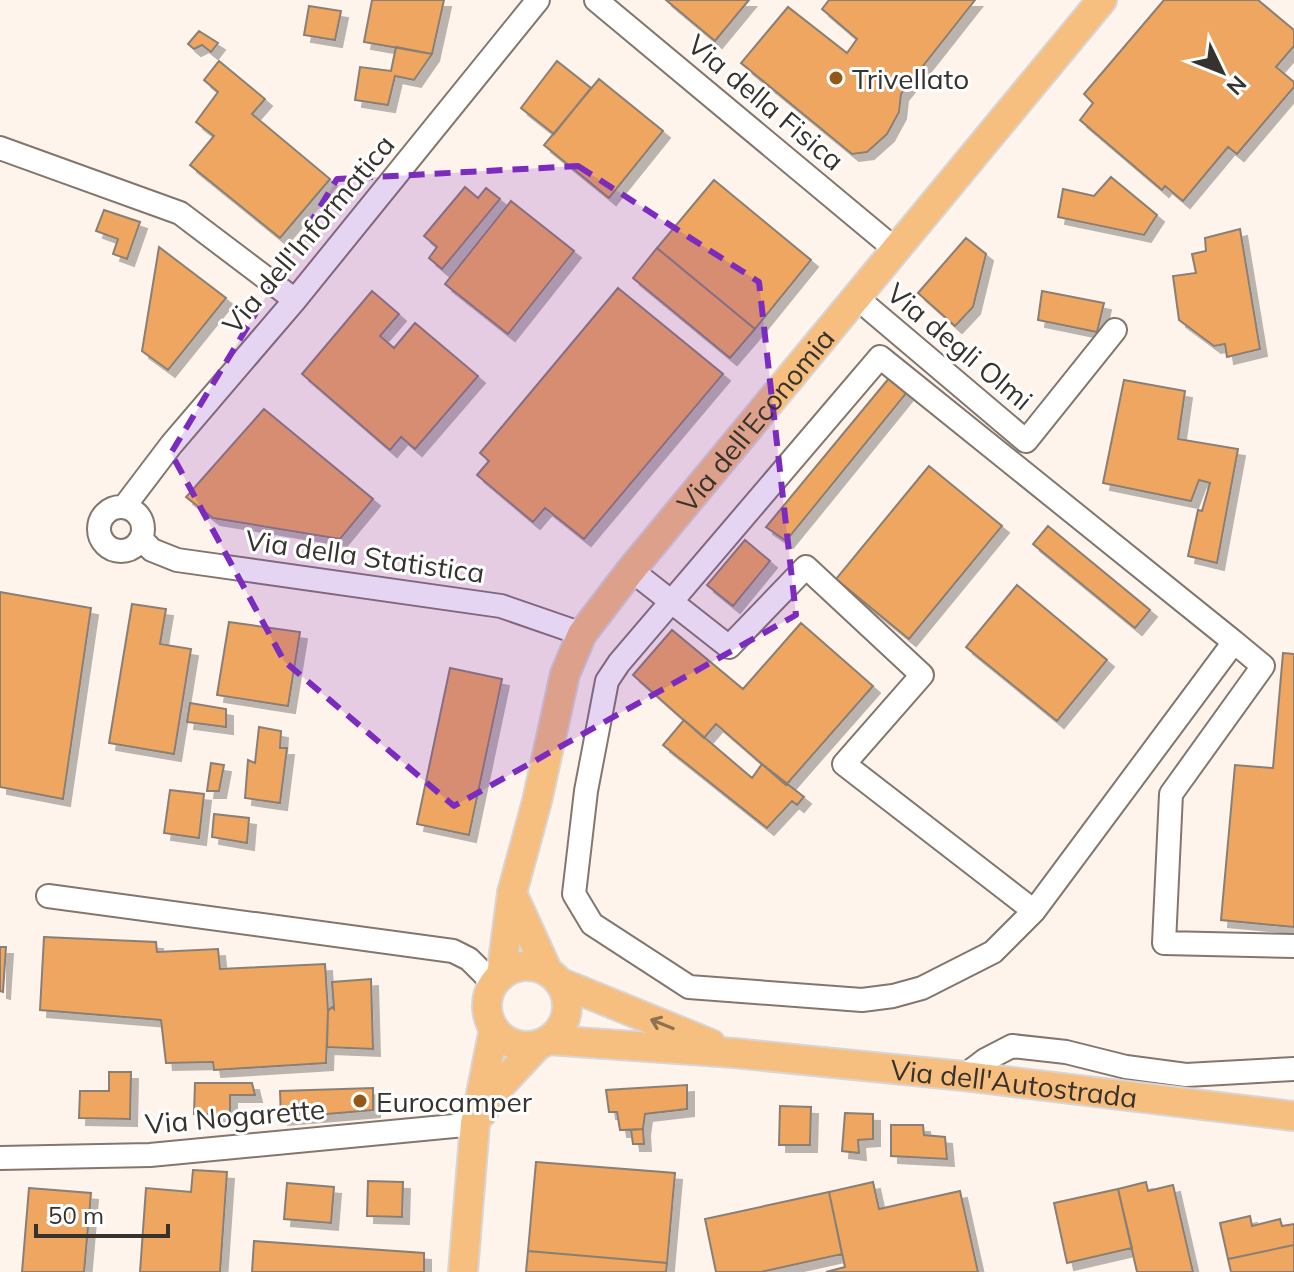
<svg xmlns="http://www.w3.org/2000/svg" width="1294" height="1272" font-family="Mulish,sans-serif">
<defs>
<filter id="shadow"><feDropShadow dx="7" dy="7" stdDeviation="0" flood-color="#0004"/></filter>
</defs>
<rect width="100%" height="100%" fill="#fff4ec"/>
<path fill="#eea661" stroke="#8a7f75" stroke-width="2" filter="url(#shadow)" d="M 372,0 L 444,0 L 432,54 L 364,42 Z
M 666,0 L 749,0 L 715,41 Z
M 829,0 L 975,0 L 901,94 L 899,112 L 887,134 L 867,152 L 852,154 L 741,63 L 788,7 L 847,53 L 857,39 L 822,9 Z
M 1164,0 L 1258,0 L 1294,30 L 1294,46 L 1276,67 L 1294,82 L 1294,87 L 1237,154 L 1228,147 L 1183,201 L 1165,186 L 1162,190 L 1080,120 L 1093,103 L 1084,94 Z
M 309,6 L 341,11 L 335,40 L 304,35 Z
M 199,31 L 218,43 L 211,52 L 202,45 L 194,49 L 188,44 Z
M 396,47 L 432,54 L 414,80 L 395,76 L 388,105 L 355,100 L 360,67 L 391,71 Z
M 219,61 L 265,99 L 252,114 L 330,179 L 280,238 L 190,165 L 214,136 L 196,122 L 218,92 L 204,80 Z
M 557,61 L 591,88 L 554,134 L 521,108 Z
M 599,79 L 663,131 L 609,198 L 544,145 Z
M 1111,177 L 1157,215 L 1144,235 L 1058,217 L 1063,189 L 1094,196 Z
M 714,180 L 811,260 L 755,329 L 657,248 Z
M 465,187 L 478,198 L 486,188 L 500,199 L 442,269 L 429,258 L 437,247 L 424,236 Z
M 511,201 L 574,251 L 508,334 L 445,284 Z
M 104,210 L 140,222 L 127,259 L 113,254 L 118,239 L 96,231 Z
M 1240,229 L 1260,349 L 1227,357 L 1225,344 L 1214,346 L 1179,320 L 1173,276 L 1196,273 L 1192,254 L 1206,251 L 1205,238 Z
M 966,238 L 986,254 L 973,307 L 955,326 L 918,293 Z
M 159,247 L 226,298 L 168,370 L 142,351 Z
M 657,248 L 755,329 L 730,358 L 633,278 Z
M 618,288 L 723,374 L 584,539 L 545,508 L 533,522 L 477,475 L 489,461 L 480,453 Z
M 372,291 L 399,314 L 380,336 L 394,348 L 415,323 L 478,376 L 415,449 L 401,437 L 390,450 L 302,374 Z
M 1042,291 L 1104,303 L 1097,332 L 1038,320 Z
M 890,377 L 908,391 L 786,541 L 766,527 Z
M 1124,380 L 1185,391 L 1178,439 L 1238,449 L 1217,563 L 1188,556 L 1198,510 L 1202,511 L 1210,483 L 1199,480 L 1191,501 L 1103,483 Z
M 264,409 L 373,499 L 340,539 L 213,518 L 186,497 Z
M 929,466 L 1002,526 L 909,639 L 836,579 Z
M 1048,526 L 1150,610 L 1135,628 L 1033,544 Z
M 745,540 L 770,561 L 733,606 L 707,585 Z
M 1017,585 L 1107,660 L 1057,721 L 966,647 Z
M 0,592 L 91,608 L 63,799 L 0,787 Z
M 132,604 L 166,609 L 160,644 L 191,649 L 174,754 L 109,743 Z
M 229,622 L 300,632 L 288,706 L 217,695 Z
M 801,623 L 873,686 L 786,785 L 716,724 L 704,738 L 633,675 L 672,630 L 743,689 Z
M 1283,653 L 1294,654 L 1294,927 L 1221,920 L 1235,765 L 1273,768 Z
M 450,668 L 502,679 L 469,835 L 417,824 Z
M 190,703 L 226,709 L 226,727 L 187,722 Z
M 684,720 L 752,778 L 762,764 L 804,797 L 797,805 L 792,801 L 767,828 L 663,745 Z
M 259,727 L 281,731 L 280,748 L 287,748 L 280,803 L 245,798 L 248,760 L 255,763 Z
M 211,763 L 224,765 L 219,791 L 207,791 Z
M 170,790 L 204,794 L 199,838 L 164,833 Z
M 214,814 L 249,818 L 247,843 L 212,837 Z
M 44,937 L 156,942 L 157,952 L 218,949 L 220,969 L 325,964 L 328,1011 L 326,1063 L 214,1070 L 213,1062 L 166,1063 L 161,1020 L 40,1010 Z
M 0,947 L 6,947 L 3,992 L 0,991 Z
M 371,979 L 373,1049 L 327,1047 L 328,1011 L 332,1007 L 334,1009 L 332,982 Z
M 109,1072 L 131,1072 L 130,1119 L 79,1118 L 80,1091 L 109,1091 Z
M 195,1083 L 252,1083 L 255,1095 L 230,1095 L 230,1115 L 194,1114 Z
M 687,1085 L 687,1109 L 645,1114 L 643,1129 L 620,1130 L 617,1112 L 609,1112 L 606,1090 Z
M 373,1088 L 373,1110 L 281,1118 L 280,1091 Z
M 780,1106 L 811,1107 L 810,1145 L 779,1145 Z
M 845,1113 L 873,1114 L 873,1139 L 858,1140 L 859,1153 L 842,1151 Z
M 891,1125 L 923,1125 L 924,1135 L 945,1137 L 947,1159 L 891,1156 Z
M 643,1129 L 644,1144 L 633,1144 L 631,1130 Z
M 536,1162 L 675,1173 L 667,1263 L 528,1251 Z
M 193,1170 L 227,1172 L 220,1272 L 140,1272 L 146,1188 L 191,1192 Z
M 368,1181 L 403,1182 L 402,1217 L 367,1216 Z
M 873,1182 L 879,1209 L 960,1191 L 978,1272 L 826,1272 L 845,1267 L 829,1192 Z
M 1146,1182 L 1148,1191 L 1173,1185 L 1193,1272 L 1137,1272 L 1118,1189 Z
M 287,1183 L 334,1187 L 331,1223 L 284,1219 Z
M 29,1188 L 91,1193 L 84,1272 L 22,1272 Z
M 1118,1189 L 1132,1248 L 1067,1263 L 1054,1203 Z
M 829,1192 L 842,1254 L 761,1272 L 716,1272 L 705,1219 Z
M 1250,1216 L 1252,1226 L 1280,1219 L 1282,1226 L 1294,1224 L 1294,1245 L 1228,1259 L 1220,1223 Z
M 254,1241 L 424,1253 L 424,1272 L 252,1272 Z
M 1294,1245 L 1294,1272 L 1231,1272 L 1228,1259 Z
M 528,1251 L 667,1263 L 666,1272 L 526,1272 Z"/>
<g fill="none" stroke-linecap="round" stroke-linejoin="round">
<defs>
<path id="minor" d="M 596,0 L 896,250
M 0,148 L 180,213 L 295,300
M 857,298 L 1026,441 L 1115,330
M99 529a22 22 0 1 1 44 0a22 22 0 1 1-44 0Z
M 124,507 L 171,445 L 295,300 L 538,0
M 141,539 L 152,550 L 177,560 L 501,606 L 582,634
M 631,570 L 729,647 L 806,567 L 922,675 L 844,764 L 1034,911 L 1234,642 L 1263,666 L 1171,794 L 1164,943 L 1294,946
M 48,896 L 453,951 L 469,959 L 494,984
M 1034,911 L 993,952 L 922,988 L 893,996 L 862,1000 L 689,987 L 592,924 L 574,894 L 586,791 L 607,681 L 619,663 L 880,357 L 1234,642
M 964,1076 L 985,1060 L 1012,1046 L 1066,1052 L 1126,1067 L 1186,1075 L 1294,1069
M 0,1158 L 150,1155 L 475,1124"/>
<g id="major">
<path d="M 512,893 L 548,972"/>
<circle cx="527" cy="1006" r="40"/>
<path id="s1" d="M 501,976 L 512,893 L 537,801 L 565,674 L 582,634 L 631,570 L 1102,0"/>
<path d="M 559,982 L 711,1044"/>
<path id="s2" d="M 548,1040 L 734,1053 L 964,1076 L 1294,1116"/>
<path d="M 482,1113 L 498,1088 L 538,1045"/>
<path d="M 463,1272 L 475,1124 L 494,1029"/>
</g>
</defs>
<use href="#minor" stroke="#82766d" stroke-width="26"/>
<use href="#major" stroke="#d7d6d5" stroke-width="32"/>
<use href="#minor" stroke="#fff" stroke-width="22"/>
<use href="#major" stroke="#f6be7f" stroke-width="28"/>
</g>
<defs><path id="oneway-shaft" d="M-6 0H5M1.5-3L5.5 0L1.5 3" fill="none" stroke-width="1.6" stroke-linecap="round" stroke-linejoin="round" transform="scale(2)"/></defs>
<use stroke="#8c7152" href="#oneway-shaft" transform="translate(662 1024) rotate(-158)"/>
<path fill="#7b2cbf" fill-opacity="0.2" stroke="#7b2cbf" stroke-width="6" stroke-dasharray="16 10" stroke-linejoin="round" d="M 578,166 L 759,282 L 796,615 L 454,806 L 284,661 L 171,453 L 337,179 Z"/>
<g fill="#945918" stroke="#fff" stroke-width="3">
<circle cx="836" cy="78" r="8"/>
<circle cx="360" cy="1101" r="8"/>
</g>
<g text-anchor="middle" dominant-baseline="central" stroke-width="6" stroke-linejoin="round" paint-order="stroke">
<g font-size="28" fill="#36322d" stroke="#fff" text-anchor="start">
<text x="852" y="78">Trivellato</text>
<text x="376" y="1101">Eurocamper</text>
</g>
<g font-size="28" fill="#36322d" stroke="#fff">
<text transform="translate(766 102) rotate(40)">Via della Fisica</text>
<text transform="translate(308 234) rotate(-50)">Via dell'Informatica</text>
<text transform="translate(960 346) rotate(40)">Via degli Olmi</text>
<text stroke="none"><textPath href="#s1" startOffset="628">Via dell'Economia</textPath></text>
<text transform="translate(365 556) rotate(8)">Via della Statistica</text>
<text stroke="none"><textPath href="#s2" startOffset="468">Via dell'Autostrada</textPath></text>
<text transform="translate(235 1116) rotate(-5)">Via Nogarette</text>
</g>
</g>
<g transform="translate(1222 72) rotate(133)" stroke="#ffffff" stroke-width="6" paint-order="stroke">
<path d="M0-6L14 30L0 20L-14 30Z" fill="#36322d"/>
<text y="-12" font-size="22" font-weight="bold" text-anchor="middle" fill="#36322d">N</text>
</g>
<path d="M36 1224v12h132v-12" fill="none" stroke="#36322d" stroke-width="4"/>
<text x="48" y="1224" font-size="24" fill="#36322d" stroke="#ffffff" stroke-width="6" paint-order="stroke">50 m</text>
</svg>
